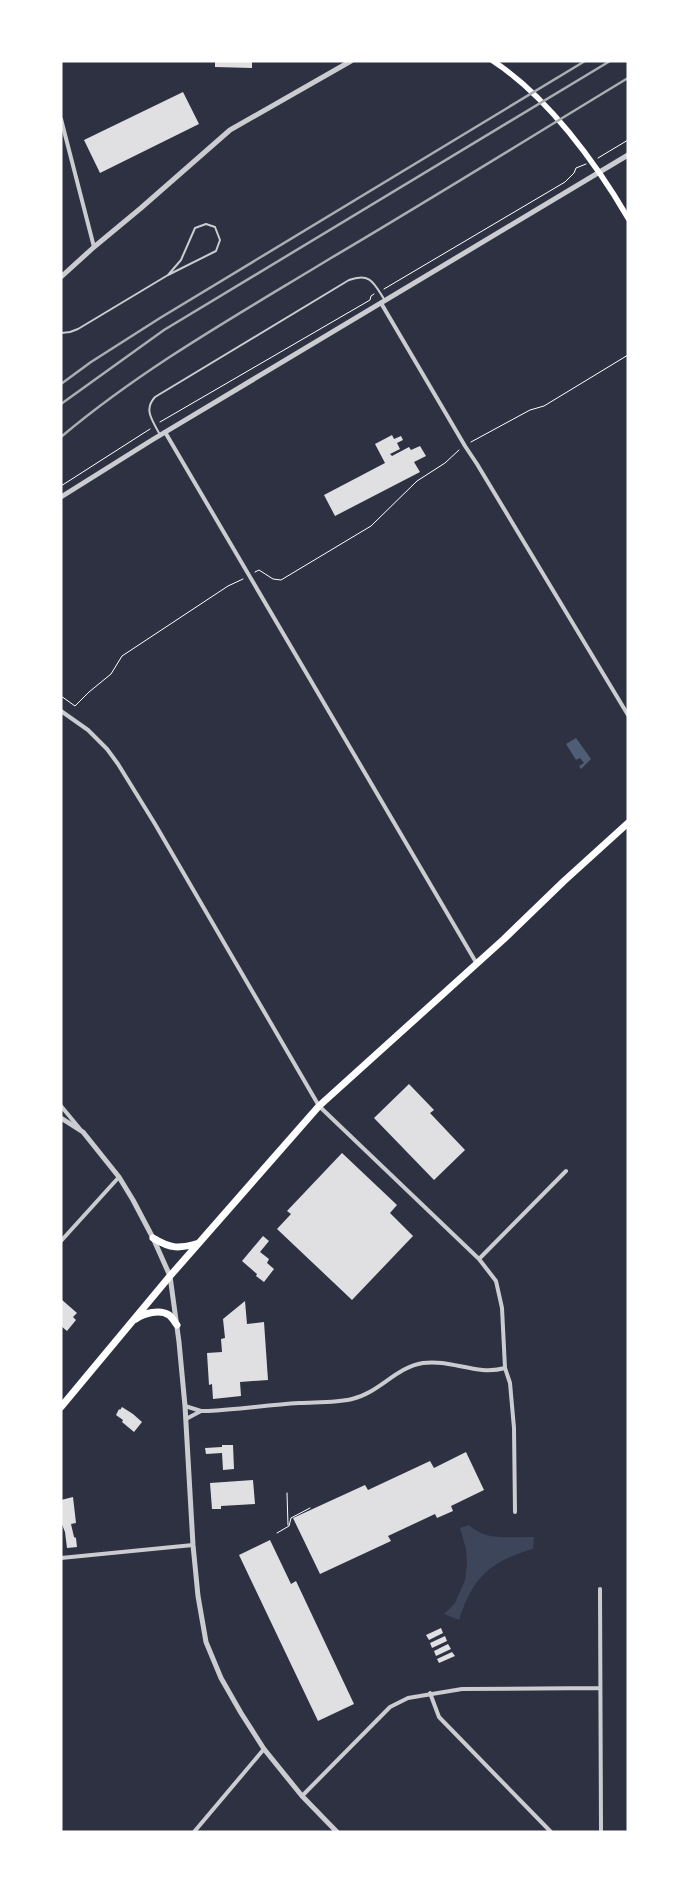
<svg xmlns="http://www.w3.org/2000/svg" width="689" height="1893" font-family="Quicksand,sans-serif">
<rect width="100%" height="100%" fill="#2d3142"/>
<path fill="#3c4559" d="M 469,1525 C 486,1542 511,1536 534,1537 L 533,1549 C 490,1561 473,1577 459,1620 L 444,1614 L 455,1603 L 465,1580 L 467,1564 L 466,1549 L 460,1528 Z"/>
<path fill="#4f5d75" d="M 576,738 L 591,759 L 581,769 L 579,766 L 584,763 L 580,758 L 576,760 L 566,744 Z"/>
<path fill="#e0e0e3" d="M 215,61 L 252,61 L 252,68 L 215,67 Z
M 183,92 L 199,124 L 100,173 L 84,140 Z
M 392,435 L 394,439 L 401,436 L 403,440 L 397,443 L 400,449 L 390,454 L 392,456 L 409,447 L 411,450 L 420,446 L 426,456 L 414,462 L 420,472 L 335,516 L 324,495 L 385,463 L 375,444 Z
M 409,1084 L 434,1110 L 430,1113 L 465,1150 L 434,1180 L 374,1118 Z
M 342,1153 L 397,1205 L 390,1213 L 413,1236 L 352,1300 L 277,1229 L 291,1214 L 287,1211 Z
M 263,1236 L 269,1241 L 260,1252 L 269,1259 L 267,1263 L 274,1269 L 264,1282 L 256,1276 L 257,1274 L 242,1261 Z
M 61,1299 L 77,1313 L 73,1317 L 76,1320 L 67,1331 L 61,1326 Z
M 245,1301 L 247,1324 L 264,1322 L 268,1380 L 240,1382 L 241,1396 L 213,1399 L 212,1384 L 209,1385 L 207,1353 L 222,1352 L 221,1339 L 225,1338 L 223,1319 Z
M 122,1407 L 133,1414 L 142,1422 L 134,1432 L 122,1422 L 123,1420 L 116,1415 L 119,1409 L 120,1410 Z
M 222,1445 L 233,1445 L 234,1469 L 223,1470 L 222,1453 L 206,1454 L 205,1448 L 222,1447 Z
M 466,1452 L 484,1490 L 451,1506 L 453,1511 L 437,1518 L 435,1514 L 388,1536 L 391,1541 L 320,1574 L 293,1518 L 365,1485 L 368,1490 L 430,1461 L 434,1468 Z
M 253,1480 L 255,1504 L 221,1506 L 221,1509 L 212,1509 L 210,1483 Z
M 73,1497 L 76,1523 L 71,1524 L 74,1537 L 76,1538 L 77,1547 L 67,1548 L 65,1532 L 61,1522 L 61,1500 Z
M 270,1540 L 291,1584 L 296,1581 L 354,1704 L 318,1721 L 239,1555 Z
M 441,1628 L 443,1633 L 429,1640 L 426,1635 Z
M 445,1636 L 447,1641 L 432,1648 L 430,1643 Z
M 448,1644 L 451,1649 L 436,1656 L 434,1651 Z
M 452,1652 L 455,1656 L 439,1663 L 437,1659 Z"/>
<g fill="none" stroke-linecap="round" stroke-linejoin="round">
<path stroke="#fff" stroke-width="1" d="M 598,158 L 628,140
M 384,289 L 565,182 L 574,173 L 576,168 L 586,164
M 160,422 L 370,300 L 371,296 L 374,294
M 471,442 L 530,410 L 544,406 L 628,355
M 61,486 L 150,429
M 255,572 L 259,570 L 273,579 L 281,580 L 371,526 L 417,481 L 445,463 L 459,450
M 61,696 L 75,706 L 89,692 L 111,674 L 122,656 L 228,586 L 243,579
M 287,1493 L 288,1525
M 277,1533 L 289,1526 L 291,1518 L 310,1508"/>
<path stroke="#caccd0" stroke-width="2" d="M 61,333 L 70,332 L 78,329 L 168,275 L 216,251 L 220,240 L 215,227 L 206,224 L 195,228 L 181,260 L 168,275
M 159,433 C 153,421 143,410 155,397 L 349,280 C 370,272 374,283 384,299"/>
<path stroke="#caccd0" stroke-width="4" d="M 61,119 L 94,247
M 381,303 L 465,446 L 477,464 L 628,715
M 165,432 L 477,964
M 61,711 L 88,730 L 107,749 L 118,764 L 155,824 L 319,1106 L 479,1259 L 496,1281 L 502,1308 L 505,1368 L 510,1383 L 514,1428 L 515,1512
M 61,1106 L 80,1129
M 61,1241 L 119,1177
M 479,1259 L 566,1171
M 185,1406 L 201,1411 L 208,1411 C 239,1409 269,1405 299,1403 C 316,1402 336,1403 352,1399 C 379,1393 396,1367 423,1363 C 451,1359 477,1376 505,1368
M 186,1419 L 201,1411
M 61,1558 L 193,1545
M 600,1589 L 601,1832
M 430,1693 L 439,1717 L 551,1832
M 302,1796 L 390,1707 L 408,1698 L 462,1689 L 600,1688
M 194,1832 L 264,1749"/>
<path stroke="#caccd0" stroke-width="5" d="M 61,277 L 94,247 L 141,208 L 230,130 L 351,61
M 61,497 L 152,440 L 628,155
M 61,1118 L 83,1132 L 119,1177 L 133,1200 L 153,1238 L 170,1276 L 179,1342 L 185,1406 L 193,1545 L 198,1596 L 206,1642 L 221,1678 L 241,1713 L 264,1749 L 302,1796 L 337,1832"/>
<path stroke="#fff" stroke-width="5.5" d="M 493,61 C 547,96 596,163 628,218"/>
<path stroke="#fff" stroke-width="7" d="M 153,1238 C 171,1249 179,1249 199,1243
M 136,1319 C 144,1313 160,1309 169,1315 C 172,1317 174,1321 177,1325
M 61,1407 L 170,1276 L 319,1106 L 504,939 L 564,881 L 628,823"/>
<path stroke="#abadb3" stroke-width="2.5" d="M 61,384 L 91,362 L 160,318 L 585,61
M 61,404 L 164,330 L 610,61
M 61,437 C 144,367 239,314 331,258 C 431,199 529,138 628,78"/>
</g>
<rect width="689" height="1893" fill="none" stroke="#ffffff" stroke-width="125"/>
</svg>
